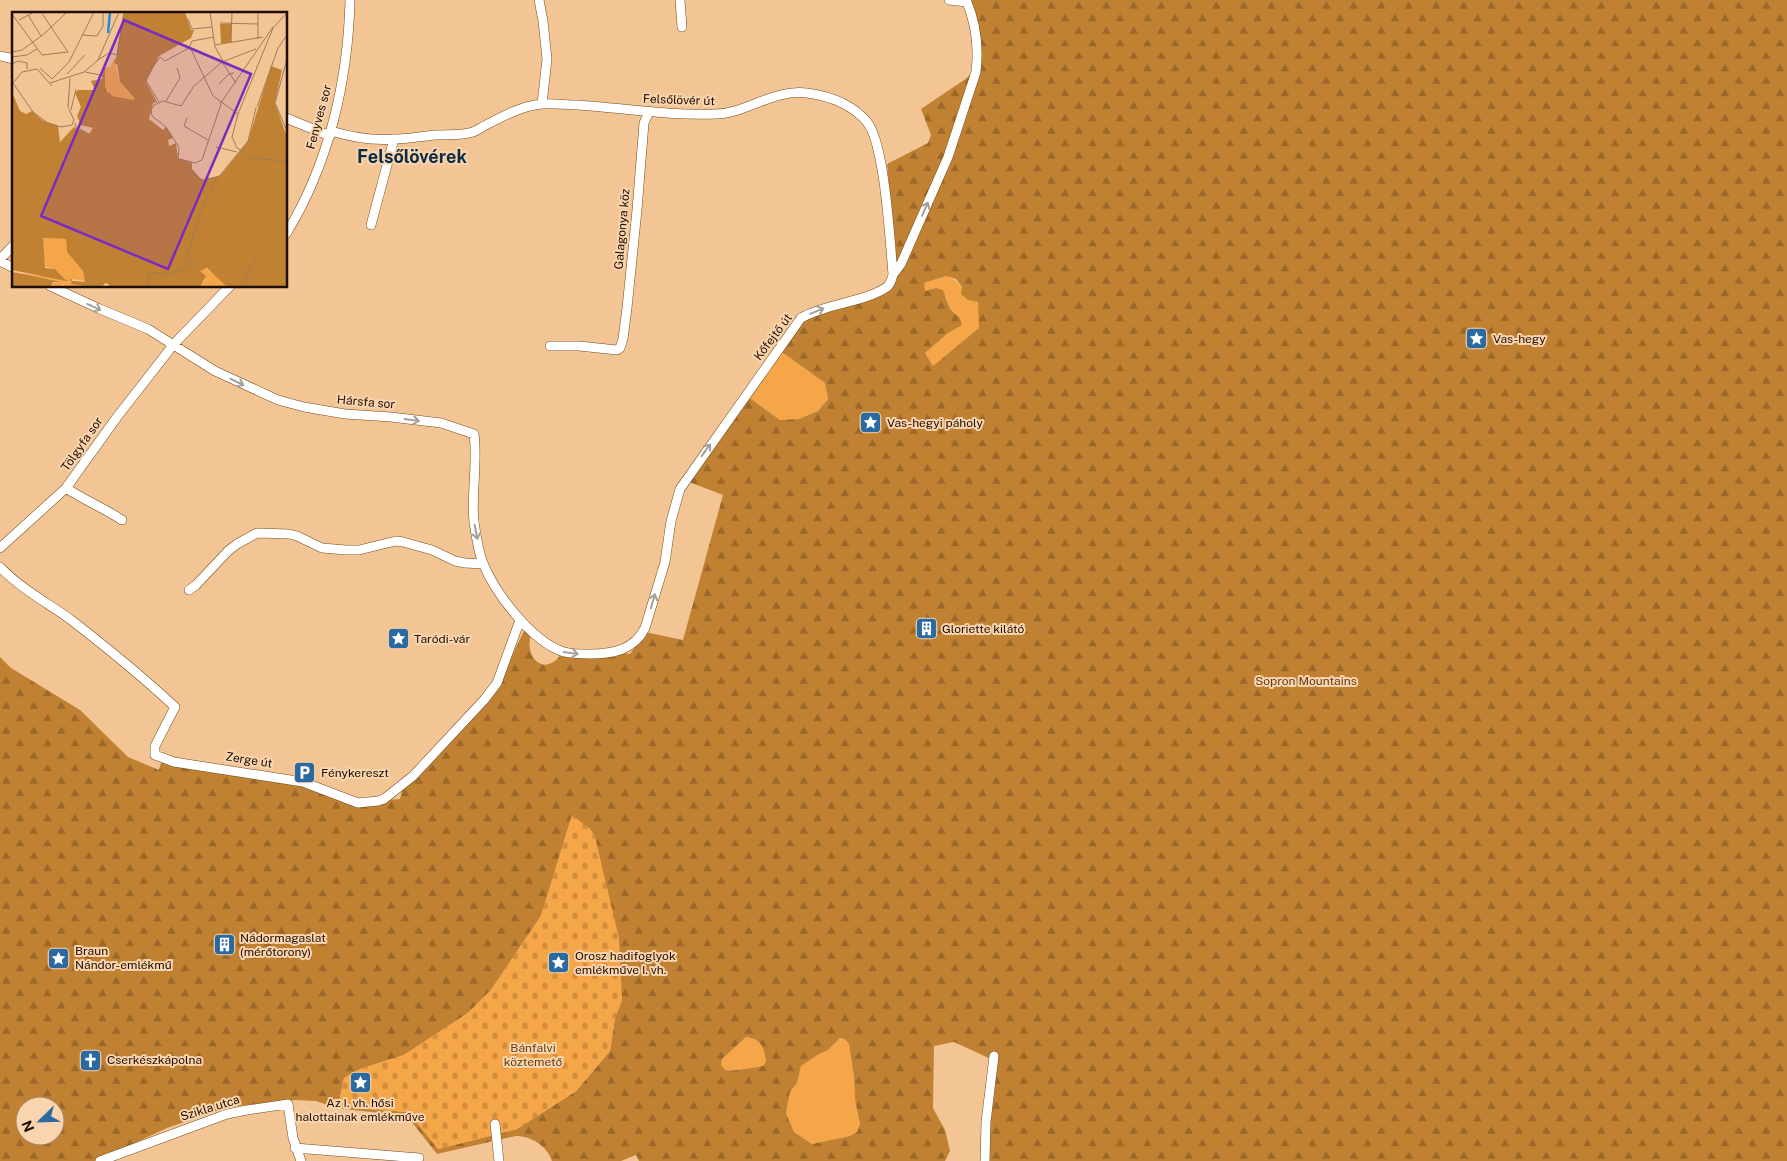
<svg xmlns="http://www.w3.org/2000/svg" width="1787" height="1161" font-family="'Public Sans',sans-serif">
<defs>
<pattern id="forest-firs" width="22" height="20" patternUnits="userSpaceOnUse" patternTransform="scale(1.25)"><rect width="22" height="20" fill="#c18133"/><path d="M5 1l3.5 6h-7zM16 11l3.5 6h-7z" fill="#9c6829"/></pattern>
<pattern id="cemetery-stones" width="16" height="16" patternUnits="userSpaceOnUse" patternTransform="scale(1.25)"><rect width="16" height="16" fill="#f5a648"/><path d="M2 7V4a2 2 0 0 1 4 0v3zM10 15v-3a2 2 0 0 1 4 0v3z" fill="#d28e3d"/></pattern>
</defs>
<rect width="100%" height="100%" fill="#f3c595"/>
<path fill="#f5a648" d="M 946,276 C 959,280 962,287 968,300 L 978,301 L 980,328 L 933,366 L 925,353 L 948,333 L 956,314 L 950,309 L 946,296 L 936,288 L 924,291 L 924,283 Z
M 779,350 L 825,383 L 828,398 L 819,411 L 799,419 L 780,420 L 747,396 Z
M 746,1037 C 762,1039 764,1048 766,1062 L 763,1066 C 756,1067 731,1072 726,1070 C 723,1069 722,1067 721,1065 L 722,1059 Z
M 840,1038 L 845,1039 L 849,1044 L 854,1077 L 855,1100 L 860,1124 L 857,1132 L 850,1136 L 812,1144 L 794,1132 L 786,1113 L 790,1092 L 797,1083 L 801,1066 L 819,1054 L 828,1050 Z"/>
<path fill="url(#forest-firs)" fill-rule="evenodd" d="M 968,0 L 1787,0 L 1787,1161 L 988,1161 L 988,1123 L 995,1061 L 954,1042 L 934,1046 L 933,1108 L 945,1130 L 950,1151 L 945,1161 L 639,1161 L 636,1155 L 621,1161 L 552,1161 C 547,1146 531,1136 516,1136 L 437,1154 L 407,1116 L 336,1108 L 316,1101 L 295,1100 L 228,1107 L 167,1128 L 96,1161 L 0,1161 L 0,657 L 11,668 L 80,710 L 128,757 L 159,770 L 162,759 L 305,781 L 359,802 L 400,799 L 402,791 L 491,699 L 525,629 L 531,635 C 524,657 544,679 562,653 L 616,652 L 630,654 L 645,632 L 683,640 L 723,495 L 689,482 L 747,396 L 780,420 L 799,419 L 818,411 L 828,399 L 825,383 L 779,350 L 796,323 L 891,283 L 896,250 L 887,164 L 928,143 L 931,135 L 921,109 L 967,78 L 980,61 ZM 946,276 L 956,279 L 962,287 L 961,294 L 968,300 L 978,302 L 979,328 L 933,366 L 925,353 L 948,333 L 962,325 L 960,318 L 950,309 L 943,290 L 936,288 L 925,291 L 924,283 ZM 572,816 L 590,829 L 595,837 L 622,1000 L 615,1018 L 610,1051 L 576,1091 L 517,1129 L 438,1149 L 409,1112 L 338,1107 L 344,1078 L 360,1069 L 404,1055 L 468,1013 L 491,990 L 541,916 ZM 746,1037 C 762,1039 764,1048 766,1062 L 763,1066 C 756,1067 731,1072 726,1070 C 723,1069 723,1067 721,1065 L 722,1059 ZM 840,1038 L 845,1039 L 849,1044 L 854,1077 L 855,1100 L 860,1124 L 857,1132 L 850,1136 L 812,1144 L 794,1132 L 786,1113 L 790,1092 L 797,1083 L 801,1066 L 819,1054 L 828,1050 ZM 25,1106 L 55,1106 L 55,1136 L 25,1136 Z"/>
<path fill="url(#cemetery-stones)" d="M 572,815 L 590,829 L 595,837 L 619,938 L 622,1000 L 615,1018 L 610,1051 L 576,1091 L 517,1129 L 438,1149 L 408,1112 L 338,1107 L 344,1078 L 360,1069 L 404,1055 L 468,1013 L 491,990 L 541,916 Z"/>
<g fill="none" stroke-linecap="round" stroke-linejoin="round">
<defs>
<path id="minor" d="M 539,0 L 543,21 L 547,59 L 542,104
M 680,0 L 682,27
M 949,0 L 967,2
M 0,56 L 14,59
M 286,118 L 330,136
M 331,131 C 351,137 373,141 394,139 C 408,139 422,136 436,135 C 448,134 461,136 473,132 C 478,130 482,127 486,125 C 503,116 524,105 543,104 C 554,103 566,105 577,105 C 623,108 669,116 716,114 C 748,113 772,89 807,93 C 829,96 852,104 867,122 C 885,144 890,242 893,274
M 371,225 L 394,139
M 286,234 C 329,164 348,81 350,0
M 0,259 L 14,245
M 0,261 L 14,268
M 50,286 L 100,309 L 148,329 L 215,371 L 278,400 L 304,407 L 345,414 L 391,417 L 441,423 L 474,434 C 478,464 471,493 474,522 C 476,535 478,551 483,563 C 495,593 532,642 564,652 C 572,654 582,654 590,654 C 613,654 634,650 645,628 L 665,562 L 671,521 L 680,489 L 801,318 C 827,303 863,303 887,287 C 892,283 891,278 894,273 C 896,270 899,267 901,264 L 948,157 L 976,72 C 979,47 976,23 966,0
M 550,346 L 579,346 L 617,350 L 620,348 L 623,339 L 627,308 L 637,210 L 644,123 L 649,112
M 66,488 C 84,500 104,508 122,520
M 0,548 L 66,488 L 117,417 L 174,344 L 230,286
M 0,567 C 20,588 46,602 70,619 C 106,647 142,676 175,707 L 155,746 L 155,755 L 174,762 L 303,782 L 358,803 L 378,801 L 384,799 L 413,776 L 484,700 L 497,683 L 520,620
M 189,590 L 196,585 L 228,551 L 237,544 L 257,533 L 289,534 L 297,536 L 322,548 L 346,550 L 359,550 L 396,541 L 403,542 L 432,550 L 455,561 L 465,563 L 483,564
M 495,1124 L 499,1161
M 295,1148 L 419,1158
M 100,1161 L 227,1114 L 247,1110 L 288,1104 L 293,1138 L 301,1161
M 985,1161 L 986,1122 L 994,1056"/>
</defs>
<use href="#minor" stroke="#744d1e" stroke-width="10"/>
<use href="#minor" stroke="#fff" stroke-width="9"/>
</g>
<defs><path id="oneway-shaft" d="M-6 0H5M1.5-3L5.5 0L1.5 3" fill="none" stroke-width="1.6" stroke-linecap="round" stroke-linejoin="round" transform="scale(1.25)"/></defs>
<g stroke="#a59f99">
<use href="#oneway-shaft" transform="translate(925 209) rotate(-66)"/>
<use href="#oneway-shaft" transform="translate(94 307) rotate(24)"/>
<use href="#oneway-shaft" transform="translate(817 311) rotate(-22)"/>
<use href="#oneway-shaft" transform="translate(237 382) rotate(26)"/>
<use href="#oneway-shaft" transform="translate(412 420) rotate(8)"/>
<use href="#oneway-shaft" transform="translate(706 450) rotate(-54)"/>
<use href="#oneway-shaft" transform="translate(476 532) rotate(79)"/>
<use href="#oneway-shaft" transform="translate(653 601) rotate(-73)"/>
<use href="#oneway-shaft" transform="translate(571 653) rotate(8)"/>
</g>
<defs>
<symbol id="sight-square" viewBox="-11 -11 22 22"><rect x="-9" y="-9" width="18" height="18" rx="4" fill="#2a6aa0" stroke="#f9d4ae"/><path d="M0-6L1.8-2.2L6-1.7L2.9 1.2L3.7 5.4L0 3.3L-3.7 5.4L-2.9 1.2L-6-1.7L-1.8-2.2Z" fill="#fff"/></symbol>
<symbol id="building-square" viewBox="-11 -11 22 22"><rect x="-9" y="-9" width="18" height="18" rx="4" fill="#2a6aa0" stroke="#f9d4ae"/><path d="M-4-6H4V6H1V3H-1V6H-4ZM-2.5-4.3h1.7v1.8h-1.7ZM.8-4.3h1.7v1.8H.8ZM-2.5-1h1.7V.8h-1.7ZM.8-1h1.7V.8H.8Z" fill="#fff"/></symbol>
<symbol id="parking-square" viewBox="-11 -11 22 22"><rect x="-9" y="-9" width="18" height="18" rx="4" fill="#2a6aa0" stroke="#f9d4ae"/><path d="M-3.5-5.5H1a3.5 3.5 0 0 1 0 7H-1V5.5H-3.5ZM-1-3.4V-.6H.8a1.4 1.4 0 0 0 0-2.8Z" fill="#fff"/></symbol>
<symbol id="church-square" viewBox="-11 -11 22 22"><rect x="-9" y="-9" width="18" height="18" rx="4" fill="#2a6aa0" stroke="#f9d4ae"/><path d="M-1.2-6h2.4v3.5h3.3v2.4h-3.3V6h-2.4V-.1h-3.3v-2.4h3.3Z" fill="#fff"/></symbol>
</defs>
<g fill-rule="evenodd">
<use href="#sight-square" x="1464" y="326" width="25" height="25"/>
<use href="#sight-square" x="858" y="410" width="25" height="25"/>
<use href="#building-square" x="914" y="616" width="25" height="25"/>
<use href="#sight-square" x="386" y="626" width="25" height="25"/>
<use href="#parking-square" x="292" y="760" width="25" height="25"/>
<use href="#building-square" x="212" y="932" width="25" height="25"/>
<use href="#sight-square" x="46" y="946" width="25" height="25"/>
<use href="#sight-square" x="546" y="950" width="25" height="25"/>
<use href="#church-square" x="78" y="1048" width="25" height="25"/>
<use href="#sight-square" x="348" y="1070" width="25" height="25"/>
</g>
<g text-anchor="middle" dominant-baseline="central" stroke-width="4" stroke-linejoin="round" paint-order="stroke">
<g font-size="12" fill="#1e0e00" stroke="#f9d4ae">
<text transform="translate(679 100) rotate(2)">Felsőlövér út</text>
<text transform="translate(319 117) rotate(-75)">Fenyves sor</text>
<text transform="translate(622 229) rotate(-85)">Galagonya köz</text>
<text transform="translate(773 337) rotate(-53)">Kőfejtő út</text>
<text transform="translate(366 402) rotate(5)">Hársfa sor</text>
<text transform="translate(82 444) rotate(-55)">Tölgyfa sor</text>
<text transform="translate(249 760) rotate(9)">Zerge út</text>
<text transform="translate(210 1108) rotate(-17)">Szikla utca</text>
</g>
<g font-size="12" fill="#1e0e00" stroke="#f9d4ae" text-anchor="start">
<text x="1493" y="339">Vas-hegy</text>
<text x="887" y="423">Vas-hegyi páholy</text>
<text x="942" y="629">Gloriette kilátó</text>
<text x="414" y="639">Taródi-vár</text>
<text x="321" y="773">Fénykereszt</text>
<text x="240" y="938">Nádormagaslat<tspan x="240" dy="14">(mérőtorony)</tspan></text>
<text x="75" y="951">Braun<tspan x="75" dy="14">Nándor-emlékmű</tspan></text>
<text x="575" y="956">Orosz hadifoglyok<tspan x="575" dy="14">emlékműve I. vh.</tspan></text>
<text x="107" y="1060">Cserkészkápolna</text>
<text x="360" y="1103" text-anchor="middle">Az I. vh. hősi<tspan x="360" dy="14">halottainak emlékműve</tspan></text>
</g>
<g font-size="12" fill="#624017" stroke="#f9d4ae">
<text x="1306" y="681">Sopron Mountains</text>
<text x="533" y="1048">Bánfalvi<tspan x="533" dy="14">köztemető</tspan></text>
</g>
<g font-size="18" font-weight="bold" fill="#0c2b45" stroke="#f9d4ae">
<text x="412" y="156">Felsőlövérek</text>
</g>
</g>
<g transform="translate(12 12)">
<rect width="275" height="275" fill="#f3c595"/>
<path d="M 30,226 L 54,227 L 55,240 L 71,259 L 74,269 L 61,267 L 59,271 L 77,275 L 53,275 L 50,271 L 49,275 L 38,275 L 41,271 L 48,270 L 0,260 L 53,267 L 44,258 L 32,254 ZM 193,256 L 206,265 L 215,275 L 188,275 L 193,268 L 188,259 Z" fill="#f5a648"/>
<path d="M 112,0 L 173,0 L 179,18 L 182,18 L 179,26 L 147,44 L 134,70 L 145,90 L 141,91 L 137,107 L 151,118 L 154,115 L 161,126 L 156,128 L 157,134 L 164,131 L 166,146 L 180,151 L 180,157 L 190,168 L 209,163 L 236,129 L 259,54 L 270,58 L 263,91 L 275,125 L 275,275 L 215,275 L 195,256 L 188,259 L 194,264 L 188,275 L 96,275 L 97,272 L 93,271 L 90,275 L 77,275 L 59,272 L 60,267 L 54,269 L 0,258 L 0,80 L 8,99 L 14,102 L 20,99 L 30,108 L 46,114 L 48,130 L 62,115 L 77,122 L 81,116 L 69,113 L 65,104 L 69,95 L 63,81 L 66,78 L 83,78 L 79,69 L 90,67 L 92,56 L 98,55 L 104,46 ZM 105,52 L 108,70 L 123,87 L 95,80 L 93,57 ZM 31,226 L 54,227 L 55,240 L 71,259 L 73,270 L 54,268 L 43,257 L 33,256 ZM 208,12 L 219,12 L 219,30 L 209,32 ZM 0,260 L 16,263 L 49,270 L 41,270 L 38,275 L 0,275 Z" fill="#c18133" fill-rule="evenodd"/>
<path d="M 102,48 L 108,70 L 123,87 L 121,88 L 100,84 L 93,75 L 93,57 L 98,55 Z" fill="#f5a648"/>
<path fill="none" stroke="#238bdc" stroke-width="2.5" d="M 96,21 L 98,0"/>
<path fill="none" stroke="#9e7c59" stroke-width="1" d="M 29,0 L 56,40M 198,0 L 203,35 L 211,49M 246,0 L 246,27M 275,1 L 261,16 L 226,102 L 220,125 L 225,136 L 240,146 L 275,149M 0,2 L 30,43 L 56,40M 16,3 L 29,24M 176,7 L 180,17 L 200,15M 7,8 L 22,0M 208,11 L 246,12M 70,23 L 85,24 L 91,14 L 91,0M 219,31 L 220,0M 203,33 L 251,25M 178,35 L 201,84 L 226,102M 0,40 L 10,38 L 32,22 L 55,0M 0,45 L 15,43 L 25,37M 275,47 L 263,91 L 275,119M 86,48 L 97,41 L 105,43 L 112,0M 210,50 L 224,71M 28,56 L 40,67M 1,58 L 0,52 L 6,49 L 15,51 L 15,57M 73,60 L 93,64M 55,62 L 73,43M 40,67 L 57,50 L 82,0M 38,71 L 72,60 L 86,48 L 107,0M 207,72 L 217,62 L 222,61M 40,74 L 25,57 L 10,60 L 1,71 L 21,100 L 36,111 L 49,115 L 60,113 L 62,108 L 57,97M 154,89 L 168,66 L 165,56M 147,90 L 133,67 L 148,45 L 153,49 L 177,36 L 180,29 L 202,25M 208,92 L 261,15M 245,95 L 266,36 L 275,23M 56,96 L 58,66M 59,98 L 64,77M 175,106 L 172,114 L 196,128M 63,111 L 64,115 L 77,122M 204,135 L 225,140M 168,147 L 183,151 L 190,148 L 209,92M 206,165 L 190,168 L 177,159 L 166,146 L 167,135 L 154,115 L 140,104 L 139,98 L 142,93 L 151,89 L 169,94 L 182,74 L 210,50 L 244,37M 194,168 L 208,137M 136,275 L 137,260 L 155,262 L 181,253 L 175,245 L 188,200 L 201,172 L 236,129 L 244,96M 233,275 L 235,260 L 245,245"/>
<path fill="#7b2cbf" fill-opacity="0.15" stroke="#7b2cbf" stroke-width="2.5" d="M 112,8 L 239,62 L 156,257 L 29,204 Z"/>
<rect width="275" height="275" fill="none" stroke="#1e0e00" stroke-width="2.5"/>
</g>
<g transform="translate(40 1121) rotate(247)"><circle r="24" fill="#f9d4ae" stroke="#a18568"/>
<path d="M0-4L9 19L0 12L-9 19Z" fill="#2a6aa0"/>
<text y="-8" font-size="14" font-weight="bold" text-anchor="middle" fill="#1e0e00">N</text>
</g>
</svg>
